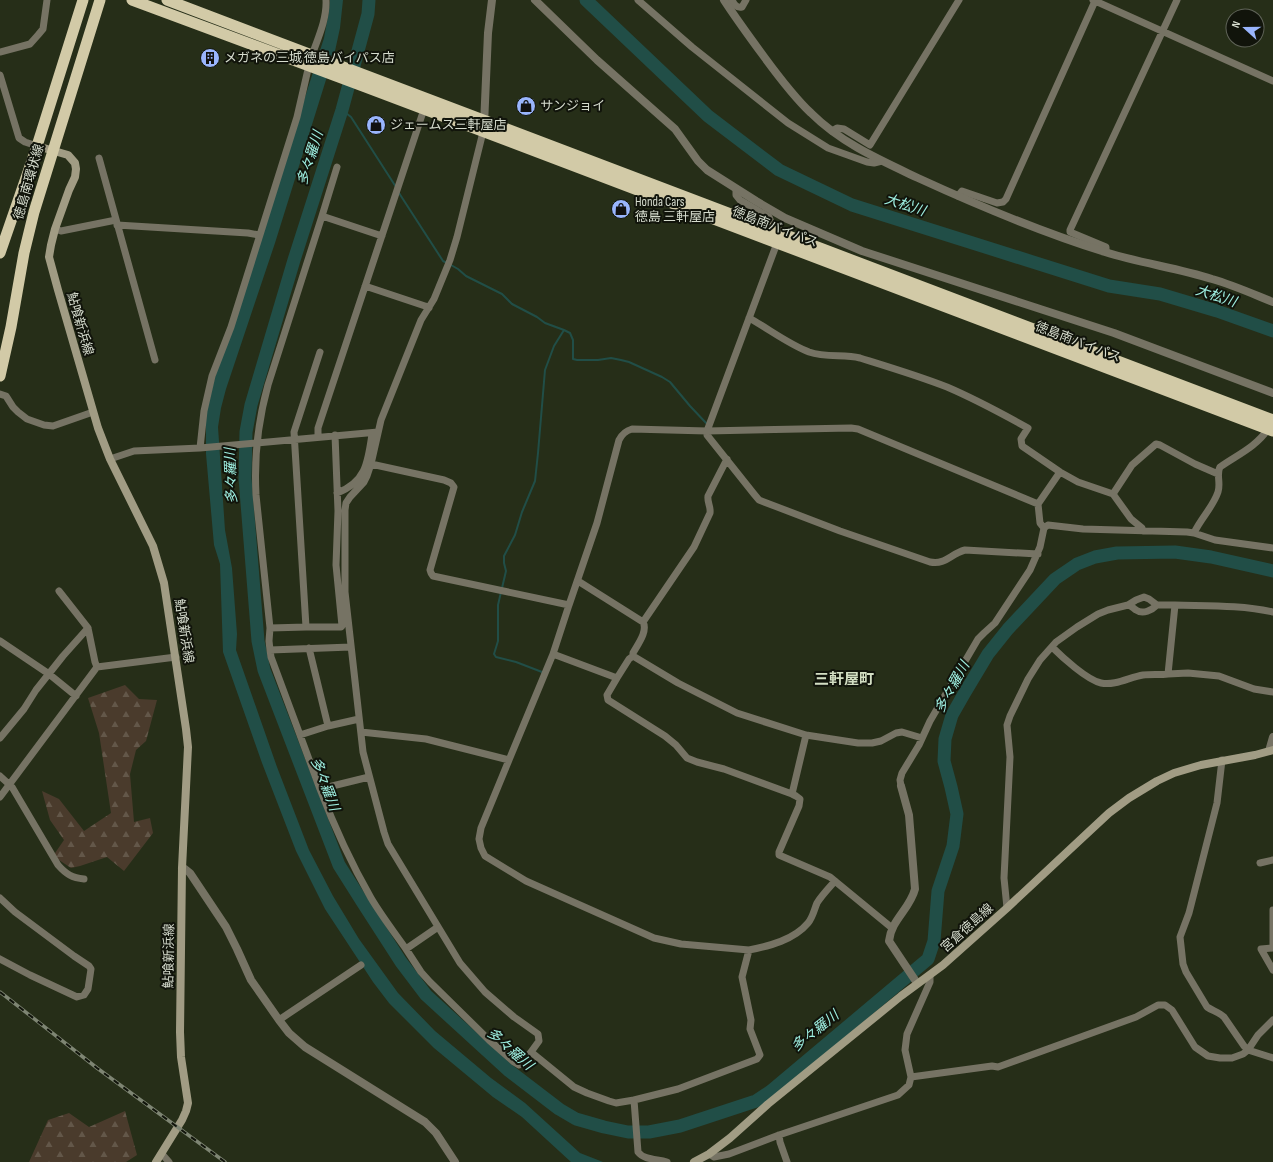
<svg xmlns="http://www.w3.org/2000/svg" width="1273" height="1162" font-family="'Sofia Sans Condensed','Noto Sans JP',sans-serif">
<defs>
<pattern id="forest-firs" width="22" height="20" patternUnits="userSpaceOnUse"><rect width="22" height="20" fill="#4a3b2c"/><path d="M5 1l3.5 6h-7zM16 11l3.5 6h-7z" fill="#635749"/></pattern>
</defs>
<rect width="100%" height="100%" fill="#262e18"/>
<path fill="url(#forest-firs)" d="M 125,685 L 139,699 L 157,700 L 146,741 L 136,750 L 130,774 L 134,822 L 150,818 L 153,833 L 124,871 L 107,857 L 80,866 L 71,868 L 53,856 L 64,840 L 50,820 L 42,791 L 59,799 L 84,831 L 111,813 L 99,733 L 88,698 Z
M 125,1111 L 137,1155 L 126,1162 L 29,1162 L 48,1120 L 69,1113 L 89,1127 Z"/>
<path fill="#214e47" d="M 330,0 L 343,0 L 340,28 L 335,51 L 275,243 L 226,389 L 221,408 L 218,427 L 225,530 L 232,568 L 237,634 L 236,650 L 277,767 L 309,850 L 333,896 L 359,939 L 398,993 L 435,1031 L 491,1078 L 525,1103 L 580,1153 L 603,1162 L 571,1162 L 522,1117 L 493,1097 L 434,1048 L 389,1003 L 373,982 L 325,909 L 296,851 L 262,763 L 223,652 L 220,564 L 214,545 L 206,454 L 206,414 L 215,377 L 324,38 L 329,11 Z"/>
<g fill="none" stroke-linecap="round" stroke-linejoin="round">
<path stroke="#214e47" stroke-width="2" d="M 342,110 L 351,117 L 396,187
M 399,193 L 443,261 L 447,263
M 451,265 L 458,269 L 466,276 L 502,294 L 512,304 L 537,317 L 545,323 L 564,330 L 570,333 L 573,340 L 573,359 L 577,360 L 598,360 L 611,358 L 621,360 L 629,362 L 662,377 L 670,382 L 690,406 L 707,424
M 502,588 L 506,571 L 504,563 L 504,556 L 515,535 L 522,512 L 535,481 L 538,453 L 545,370 L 554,346 L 564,330
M 501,592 L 498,605 L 498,641 L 494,654 L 496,657 L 516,662 L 542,672 L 542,673"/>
<path stroke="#214e47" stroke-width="13" d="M 369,0 L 368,14 L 342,110 L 294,260 L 251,405 L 246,432 L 245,478 L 258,641 L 264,670 L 339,865 L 363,903 L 401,962 L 426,995 L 508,1070 L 559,1109 L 576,1119 L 604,1127 L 628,1132 L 649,1132 L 680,1126 L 756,1101 L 771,1091 L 928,959 L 934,941 L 938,891 L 953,846 L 957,814 L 951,787 L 944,761 L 945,739 L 952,715 L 964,694 L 988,654 L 1008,629 L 1055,579 L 1077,564 L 1095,557 L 1117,553 L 1175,552 L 1211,557 L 1273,571
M 586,0 L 708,116 L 779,170 L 852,205 L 1109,286 L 1160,294 L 1217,311 L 1273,331"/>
<path stroke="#767364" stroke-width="7" d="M 638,0 L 692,47 L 788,123 L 828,148 L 867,162 L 874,163 L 882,161
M 732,0 C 734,4 736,8 742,7 L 746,0
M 1093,0 L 1273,81
M 0,52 L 30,44 L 38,35 L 43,29 L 47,0
M 312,55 C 318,38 327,19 326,0
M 0,75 L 19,138 L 25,142 L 37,146
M 832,131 L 837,128 L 844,129 L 870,145 L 959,0
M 483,132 L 457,237 L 450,260 L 434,299 L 421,320 L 381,420 L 371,464 L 367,476 L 364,482 L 350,497 L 346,503 L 345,510 L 345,592 L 363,752 L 384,832 L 388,844 L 460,963 L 485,992 L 514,1017 L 538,1034 L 539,1041 L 531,1052 L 574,1087 L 587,1093 L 609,1101 L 616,1103 L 634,1100 L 638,1152 C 644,1160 657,1159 667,1162
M 99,158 L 155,360
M 736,189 L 736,195 L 740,200 L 769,217 C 772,223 774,236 777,243 L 707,431 L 707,435 L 754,494 L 759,500 L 840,531 L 930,562 C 946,565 950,554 965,550 L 1038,554
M 958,196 L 962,191 L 997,203 L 1003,202 L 1006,199 L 1095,1
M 322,216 L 337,167
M 117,225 L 248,233 L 259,235
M 55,229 L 61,231 L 116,220
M 1106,252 L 1106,247 L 1070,232 L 1070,230 L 1177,0
M 365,286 L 425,306 L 429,308
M 749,318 C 769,329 788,344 809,352 C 826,358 844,354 860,358 C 889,367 919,376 947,387 C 975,399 1001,413 1028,428 L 1021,439 L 1022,446 L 1060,472 L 1078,482 L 1113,494 L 1131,519 L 1142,528 L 1143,531
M 320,352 L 294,432 L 306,627 L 341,627 L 342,626 L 336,565 L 338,511 L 335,435
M 0,394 L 6,396 L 13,407 L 18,412 L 27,419 L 44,425 L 53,426 L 93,412
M 318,437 L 318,428 L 424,109
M 200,448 L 204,411 L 212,376 L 231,327 L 297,117 L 309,65
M 110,459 L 134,451 L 200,448 L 378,432
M 371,464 L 444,480 L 451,483 L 454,487 L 430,570 L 431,573 L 433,576 L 569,605 L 597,523 L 619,440 C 622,434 625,431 632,429 L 707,431 L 851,428 L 858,429 L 1038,504 L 1040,523 L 1044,528
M 337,493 C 366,482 368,462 372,434
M 1113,494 L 1132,465 L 1156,444 L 1160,445 L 1195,464 L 1218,474
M 1038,504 L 1060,472
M 1194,533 C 1201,518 1213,507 1218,492 C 1221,483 1216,474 1220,467 C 1237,455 1256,447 1268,429
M 578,581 L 643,622 L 694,547 L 710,513 C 711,506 707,503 708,496 L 727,459
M 59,591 L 88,628 L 95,662 L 97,667
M 569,605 L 553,654 L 617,678 L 629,659 L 633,656
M 1128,605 C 1132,606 1133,608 1136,610 C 1143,615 1152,610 1157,605 L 1175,605
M 1273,612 C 1241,605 1208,606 1175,605 L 1168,674 L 1188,673 L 1219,676 L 1254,689 L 1273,692
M 643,622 C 648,631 638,644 633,653 L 633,656 L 678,683 L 737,713 L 806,735 L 858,743 L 872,743 L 881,741 L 896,733 L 902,732 L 922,738
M 306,627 L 270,628 L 256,495 C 254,458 258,421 268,385 L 322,216 L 382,236
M 270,628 L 269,641 L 270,650 L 351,647
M 0,641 L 49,674 L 76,696
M 1052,647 C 1062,657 1087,680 1101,683 C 1115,686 1130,677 1143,675 C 1151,674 1160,675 1168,674
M 309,648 L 328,726 L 359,719
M 270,650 L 271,657 L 300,735 L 328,726
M 617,678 L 607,695 L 608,700 L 665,736 L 676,745 L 687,758 L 697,762 L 724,769 L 792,794 L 806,735
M 361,732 L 426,739 L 509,760 L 553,654
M 300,735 L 320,789 L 369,777
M 0,738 L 24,709 L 36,690 L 63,656 L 88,628
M 509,760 L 481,828 L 479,839 L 481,848 L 485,856 L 526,881 L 654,938 L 681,944 L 749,950 L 742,977 L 751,1020 L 750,1029 L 760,1055 L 757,1059 L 678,1089 L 634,1100
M 1222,760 L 1217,803 L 1189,913 L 1180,937 L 1183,964 L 1186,972 L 1207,1007 C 1213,1011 1219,1012 1224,1017 L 1244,1046 L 1248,1050 L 1273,1058
M 0,776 L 12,787 L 58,865 C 66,874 72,878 84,879
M 901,786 L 900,780 L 902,773 L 919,745 L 930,721 L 978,639 L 984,633 L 995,623 L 1030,570 L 1040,547 L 1044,528 L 1048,525 L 1083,529 L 1187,532 L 1194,533 L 1215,540 L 1273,548
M 320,789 C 334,826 351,863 371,898 C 381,915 394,932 406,949 L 438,927
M 792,794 L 796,796 L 800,799 L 799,806 L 779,852 L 779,855 L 830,877 L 892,928
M 0,797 L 97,667 L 176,657
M 1260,863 L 1273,860
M 0,898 L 15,912 L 74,956 L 89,966 L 91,969 L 88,989 L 84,995 L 77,997 L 30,975 L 0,959
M 1007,908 L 1004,878 L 1010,757 L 1007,725 L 1010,716 L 1028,679 L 1040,660 L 1056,642 L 1077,627 L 1098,614 L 1108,610 L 1128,605 L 1136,600 L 1144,597 L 1149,599 L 1157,605
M 1273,948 L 1273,910
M 1273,948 L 1261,949 L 1273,970
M 406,949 L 421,972 L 430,982 L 489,1040 L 514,1062 L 519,1065 L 531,1052
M 749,950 C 769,946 794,940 808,923 C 813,917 814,910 817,903 C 822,895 829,888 835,881
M 279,1020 L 361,965
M 911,1077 L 992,1066 L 998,1067 L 1136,1017 L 1158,1005 L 1165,1005 L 1172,1010 L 1195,1047 L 1208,1056 L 1220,1058 L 1232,1058 L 1243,1054 L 1248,1050 L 1258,1035 L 1273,1020
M 779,1135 L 780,1142 L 787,1162
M 162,1154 L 169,1162
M 709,1154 L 714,1157 L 729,1154 L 779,1135 L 898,1095 L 909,1085 L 911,1077 L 905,1050 L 907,1034 L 930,982 L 930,975"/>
<path stroke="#767364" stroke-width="8" d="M 535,0 L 597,60 L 675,129 L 698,161 L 707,170 L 756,201 L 785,218 L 862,251 L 1114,333 L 1273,393
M 724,0 C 737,20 751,39 765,58 C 779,77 794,97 811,113 C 841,143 880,160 918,178 C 979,206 1041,232 1105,252 C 1140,263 1177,268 1212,279 C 1233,285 1253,294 1273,302
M 484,125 L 488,33 L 492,0
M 1269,751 L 1273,737
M 901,786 L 909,815 L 915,889 C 910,909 891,920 889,941 L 917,983
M 182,868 L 185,869 L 190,873 L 226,927 L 237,949 L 251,980 L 279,1020 L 289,1033 L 305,1047 L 425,1122 L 436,1133 L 455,1162"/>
<path stroke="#a19c84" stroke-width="8" d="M 37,146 L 68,155 L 75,163 L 76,169 L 75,177 L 69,190 L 55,229 L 51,245 L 49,257 L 58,290 L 98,428 L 110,459 L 153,546 L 164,583 L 186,729 L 188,747 L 182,868 L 180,1032 L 181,1057 L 188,1103 L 186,1111 L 182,1120 L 156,1162
M 694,1162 L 709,1154 L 730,1138 L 768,1104 L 901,996 L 943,965 L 1007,908 L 1109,813 L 1129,798 L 1157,781 L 1174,773 L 1201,765 L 1255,755 L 1273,750"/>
<path stroke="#d2caa7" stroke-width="11" d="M 132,0 L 363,86 L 1273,431
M 167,0 L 1273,420
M 0,253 L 37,146 L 83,0
M 0,376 L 11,327 L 24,253 L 34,212 L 100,0"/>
<defs>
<path id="rail" d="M 0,992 L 97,1068 L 225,1162"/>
</defs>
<use href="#rail" stroke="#7e8573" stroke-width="3.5"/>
<use href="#rail" stroke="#11140b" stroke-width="2" stroke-dasharray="6" stroke-linecap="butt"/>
</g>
<defs>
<symbol id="building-disc" viewBox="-11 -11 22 22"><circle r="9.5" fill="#99b5fd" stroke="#11140b"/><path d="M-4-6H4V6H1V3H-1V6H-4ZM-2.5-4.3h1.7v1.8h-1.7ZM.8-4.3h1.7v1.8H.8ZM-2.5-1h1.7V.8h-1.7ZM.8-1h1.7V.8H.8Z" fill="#111"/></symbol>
<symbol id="shop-disc" viewBox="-11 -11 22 22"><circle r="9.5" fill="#99b5fd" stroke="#11140b"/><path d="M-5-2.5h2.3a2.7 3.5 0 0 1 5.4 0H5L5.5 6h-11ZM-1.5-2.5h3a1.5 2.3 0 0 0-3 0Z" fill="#111"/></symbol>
</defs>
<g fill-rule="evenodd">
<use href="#building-disc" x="199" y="47" width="22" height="22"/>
<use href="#shop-disc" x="515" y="95" width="22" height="22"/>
<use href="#shop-disc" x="365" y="114" width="22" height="22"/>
<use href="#shop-disc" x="610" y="198" width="22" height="22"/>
</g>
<g text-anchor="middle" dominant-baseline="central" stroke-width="4" stroke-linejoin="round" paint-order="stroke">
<g font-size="13" fill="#d6dcce" stroke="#11140b" text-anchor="start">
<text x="224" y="58">メガネの三城 徳島バイパス店</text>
<text x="540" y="106">サンジョイ</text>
<text x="390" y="125">ジェームス三軒屋店</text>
<text x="635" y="202">Honda Cars<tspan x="635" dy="15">徳島 三軒屋店</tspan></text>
</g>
<g font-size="13" fill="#d6dcce" stroke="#11140b">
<text transform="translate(29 182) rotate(-74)">徳島南環状線</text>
<text transform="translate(775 227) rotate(21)">徳島南バイパス</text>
<text transform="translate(80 324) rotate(74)">鮎喰新浜線</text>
<text transform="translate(1078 342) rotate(21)">徳島南バイパス</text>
<text transform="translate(184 631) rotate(81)">鮎喰新浜線</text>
<text transform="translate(967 928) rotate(-42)">宮倉徳島線</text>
<text transform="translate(169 956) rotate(-89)">鮎喰新浜線</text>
</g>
<g font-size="14" font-style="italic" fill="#9ff0e2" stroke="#11140b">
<text transform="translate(310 158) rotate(-72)">多々羅川</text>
<text transform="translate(905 205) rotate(18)">大松川</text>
<text transform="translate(1216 296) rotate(18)">大松川</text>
<text transform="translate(231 476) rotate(-92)">多々羅川</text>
<text transform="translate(952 687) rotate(-61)">多々羅川</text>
<text transform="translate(325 784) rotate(69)">多々羅川</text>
<text transform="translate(815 1031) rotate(-39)">多々羅川</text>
<text transform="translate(510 1049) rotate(41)">多々羅川</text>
</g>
<g font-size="15" font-weight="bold" fill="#d3dec3" stroke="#11140b">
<text x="844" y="679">三軒屋町</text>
</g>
</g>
<g transform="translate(1245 28) rotate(291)"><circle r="19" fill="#11140b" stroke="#606459"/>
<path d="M0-3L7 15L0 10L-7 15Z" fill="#99b5fd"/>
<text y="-6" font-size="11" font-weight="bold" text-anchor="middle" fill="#d6dcce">N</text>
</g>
</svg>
